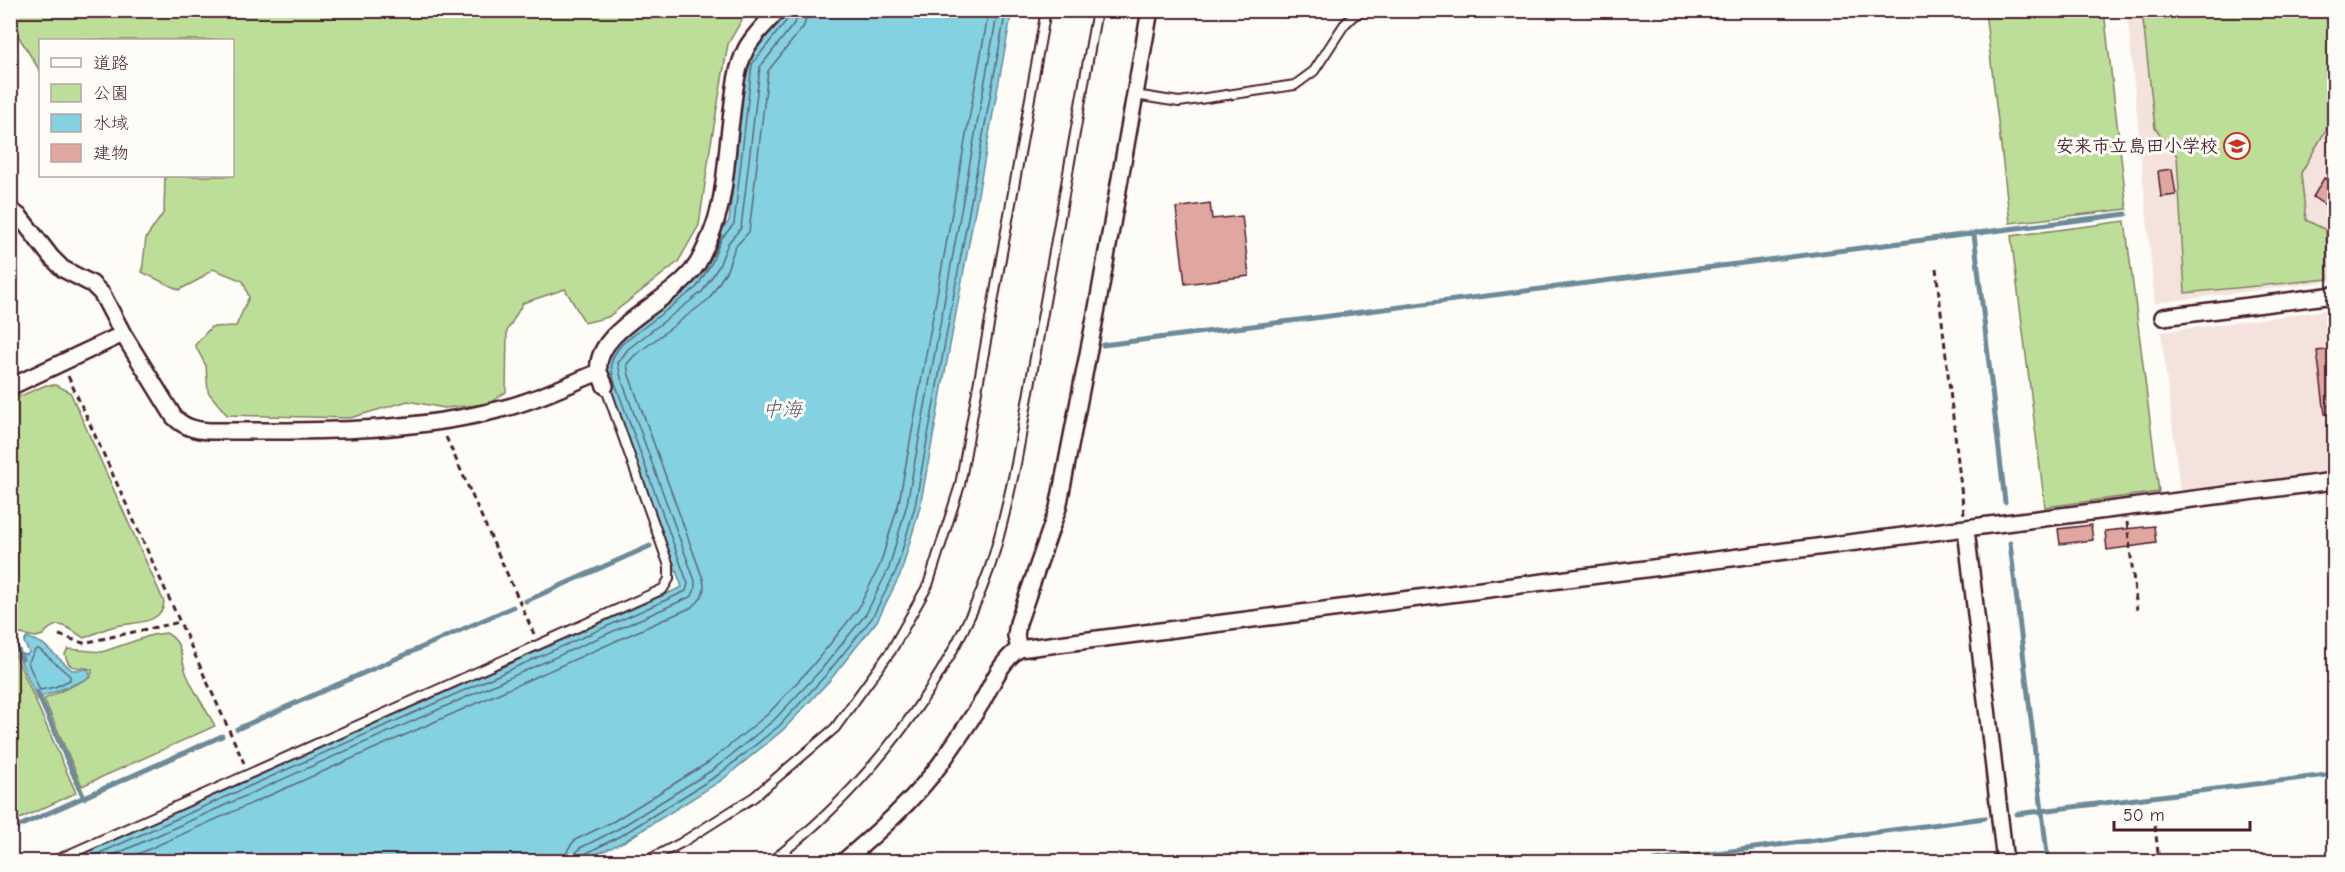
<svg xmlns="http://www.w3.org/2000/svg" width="2345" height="872" font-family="'Comic Neue','Klee One',sans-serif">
<rect width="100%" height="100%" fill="#fdfcf7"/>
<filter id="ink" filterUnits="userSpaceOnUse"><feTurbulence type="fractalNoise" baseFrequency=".0167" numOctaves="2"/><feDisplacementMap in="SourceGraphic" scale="12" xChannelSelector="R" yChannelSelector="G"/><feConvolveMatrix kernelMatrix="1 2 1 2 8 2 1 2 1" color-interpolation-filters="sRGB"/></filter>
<g filter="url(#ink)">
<path fill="#f4e2dd" d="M 2127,11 L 2334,11 L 2334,281 L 2155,303 Z
M 2334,309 L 2334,471 L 2180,490 L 2161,332 Z"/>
<path fill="#bcde98" stroke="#837e62" stroke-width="1.5" d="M 10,11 L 11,10 L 747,11 L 728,44 L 711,143 L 699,225 L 678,262 L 608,317 L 585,323 L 565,289 L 523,303 L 507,331 L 506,392 L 488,404 L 444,408 L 408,401 L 350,418 L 227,415 L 208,392 L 206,366 L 195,345 L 211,327 L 236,326 L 249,297 L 243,281 L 213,269 L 198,280 L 179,290 L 142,272 L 146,238 L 164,212 L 165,176 L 232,176 L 232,40 L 40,40 L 40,71 L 19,37 L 11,32 Z
M 1985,11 L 2104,11 L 2127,209 L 2010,223 Z
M 2142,11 L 2334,11 L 2334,116 L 2301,173 L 2306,220 L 2326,230 L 2328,279 L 2185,293 L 2177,156 L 2155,128 Z
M 2125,221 L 2159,492 L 2045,507 L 2011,236 Z
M 46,385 L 56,385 L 70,392 L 164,602 C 163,625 132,622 116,626 C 105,628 95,634 84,638 C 67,627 58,617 43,635 L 36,637 L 15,633 L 10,624 L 11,400 Z
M 166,633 C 184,642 180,659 187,675 C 194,692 206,709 215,726 L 82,786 L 44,699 L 91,677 L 92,670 C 79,663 70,675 65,654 L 68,649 L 102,652 L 152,635 Z
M 11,645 L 76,793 L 11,823 L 10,823 Z"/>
<path fill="#83d1e1" stroke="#6c8a98" stroke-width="1.5" d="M 787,11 L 1012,11 L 920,507 L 901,573 L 877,621 L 830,680 L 783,730 L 722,780 L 625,841 L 583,861 L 65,862 L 682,587 L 608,382 L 604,362 L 618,340 L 693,283 L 707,259 L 716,236 L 729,221 L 747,61 Z
M 27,637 L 43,644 L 72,670 L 88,669 L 90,674 L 87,679 L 37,699 L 17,653 L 27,655 L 29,652 L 24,642 Z"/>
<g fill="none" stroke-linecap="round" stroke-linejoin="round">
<path stroke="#616674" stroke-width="1.5" d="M 39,649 L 70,676 L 70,680 L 55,687 L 40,690 L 28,663 L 35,650 Z
M 80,862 L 686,591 L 688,584 L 614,380 C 609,364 611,357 622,344 L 697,287 L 712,262 L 721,239 L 734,224 L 752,64 L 790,16 L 792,10
M 98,862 L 692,596 L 695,589 L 695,581 L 621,378 L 618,363 L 628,349 L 702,292 L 719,266 L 728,243 L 741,228 L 760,67 L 796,21 L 799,10
M 120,862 L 690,608 C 702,601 706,592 703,579 L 629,375 L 627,364 L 634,356 L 709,299 L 727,270 L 735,247 L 749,232 L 768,71 L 804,26 L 808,10
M 565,862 L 568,849 L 575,840 L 614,821 L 709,762 L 768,714 L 813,665 L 858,609 L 880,565 L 899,502 L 989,10
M 574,862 L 576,853 L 580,848 L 618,829 L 714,769 L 774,720 L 820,671 L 866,614 L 889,568 L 907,504 L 998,10
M 582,862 L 585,854 L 622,835 L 718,775 L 779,726 L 825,676 L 872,618 L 896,571 L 915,506 L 1006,10"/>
<path stroke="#6c8a98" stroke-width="5" d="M 1974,234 L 2005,502
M 1103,345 L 2126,214
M 2010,543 L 2048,862
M 526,601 L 650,546
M 10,633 L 22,659
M 37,692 L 84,798
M 237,729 L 513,607
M 2017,814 L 2334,774
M 10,830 L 222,736
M 1647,862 L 1985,818"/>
</g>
<path fill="#e0a6a0" stroke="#4a1f2b" stroke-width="1.5" d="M 2172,169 L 2176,195 L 2161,197 L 2158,171 Z
M 2324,178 L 2334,184 L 2334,211 L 2313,197 Z
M 1210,203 L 1212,219 L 1242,216 L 1249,276 L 1185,284 L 1176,208 Z
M 2334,349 L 2334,414 L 2325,414 L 2317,351 Z
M 2091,525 L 2093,540 L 2060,544 L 2058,529 Z
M 2154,526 L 2156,543 L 2107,550 L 2105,531 Z"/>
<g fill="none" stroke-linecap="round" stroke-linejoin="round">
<defs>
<path id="service" d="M 1135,95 L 1179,102 L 1295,85 L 1314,71 L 1344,25 L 1353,16 L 1365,10
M 52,862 L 663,589 L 669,579 L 669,566 L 605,386
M 644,862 L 681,843 L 754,797 L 835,728 L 891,651 L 928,585 L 960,485 L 1046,10
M 770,862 C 865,791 949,682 989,570 C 1001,535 1008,500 1016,464 L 1097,10"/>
<path id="minor" d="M 10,210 L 20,217 L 51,257 L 63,269 L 92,284 L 102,294 L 123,334 L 174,417 C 184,427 194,430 209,431 C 308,431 408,434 505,408 C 537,400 569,384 599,372 C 592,327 683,299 701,257 C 708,243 715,226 719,210 C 726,182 727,149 731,120 C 734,96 735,71 746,49 C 753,35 768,22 778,10
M 2163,317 L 2334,295
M 599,372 L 605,386
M 10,387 L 123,334
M 1966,529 L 2005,862
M 1019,649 L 1016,636 L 1018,623 L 1058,508 L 1097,308 L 1150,10
M 843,862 C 878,832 914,800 941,763 C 955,743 969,723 982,702 C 993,683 1000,662 1019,649 L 2334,481"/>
</defs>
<use href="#service" stroke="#4a1f2b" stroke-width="12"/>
<use href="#minor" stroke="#4a1f2b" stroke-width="20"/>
<path stroke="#4a1f2b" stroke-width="3" stroke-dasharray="6 4.5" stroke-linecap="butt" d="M 1936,268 L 1964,514
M 68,376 L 244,763
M 446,437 L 534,634
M 2127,522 L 2137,610
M 59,635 L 83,643 L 180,622
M 2155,826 L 2159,862"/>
<use href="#service" stroke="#fdfcf7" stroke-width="8"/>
<use href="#minor" stroke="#fdfcf7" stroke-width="15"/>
</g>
</g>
<defs>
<symbol id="school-ring" viewBox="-11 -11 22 22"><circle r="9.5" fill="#fdfcf7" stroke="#c8321e" stroke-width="1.5"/><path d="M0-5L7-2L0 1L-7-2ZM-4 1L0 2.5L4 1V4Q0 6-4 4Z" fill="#c8321e"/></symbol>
</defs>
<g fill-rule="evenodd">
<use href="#school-ring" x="2222" y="131" width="30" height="30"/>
</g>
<g text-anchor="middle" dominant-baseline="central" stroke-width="6" stroke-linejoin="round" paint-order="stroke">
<g font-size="18" font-weight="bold" fill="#4a1f2b" stroke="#fdfcf7" text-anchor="end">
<text x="2218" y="146">安来市立島田小学校</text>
</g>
<g font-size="20" font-style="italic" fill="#5b5462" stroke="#fdfcf7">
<text x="782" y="409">中海</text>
</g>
</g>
<rect width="2345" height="872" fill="none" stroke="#fdfcf7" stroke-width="36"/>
<rect x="18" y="18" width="2309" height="836" fill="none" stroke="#4a1f2b" stroke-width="2" filter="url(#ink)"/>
<rect x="39" y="39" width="195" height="138" fill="#fdfcf7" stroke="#b5a4a5" stroke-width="1.5"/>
<rect x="51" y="58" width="30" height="9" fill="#fdfcf7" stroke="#b5a4a5" stroke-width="1.5"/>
<text x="93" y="69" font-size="18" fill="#4a1f2b">道路</text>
<rect x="51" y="84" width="30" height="18" fill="#bcde98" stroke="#b5a4a5" stroke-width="1.5"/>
<text x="93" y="99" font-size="18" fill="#4a1f2b">公園</text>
<rect x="51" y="114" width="30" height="18" fill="#83d1e1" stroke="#b5a4a5" stroke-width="1.5"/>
<text x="93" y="129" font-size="18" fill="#4a1f2b">水域</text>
<rect x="51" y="144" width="30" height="18" fill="#e0a6a0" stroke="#b5a4a5" stroke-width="1.5"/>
<text x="93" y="159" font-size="18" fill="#4a1f2b">建物</text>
<path d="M2114 821v9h136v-9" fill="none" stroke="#4a1f2b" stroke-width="3"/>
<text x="2123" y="821" font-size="18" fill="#4a1f2b" stroke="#fdfcf7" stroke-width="4.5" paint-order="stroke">50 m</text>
</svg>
